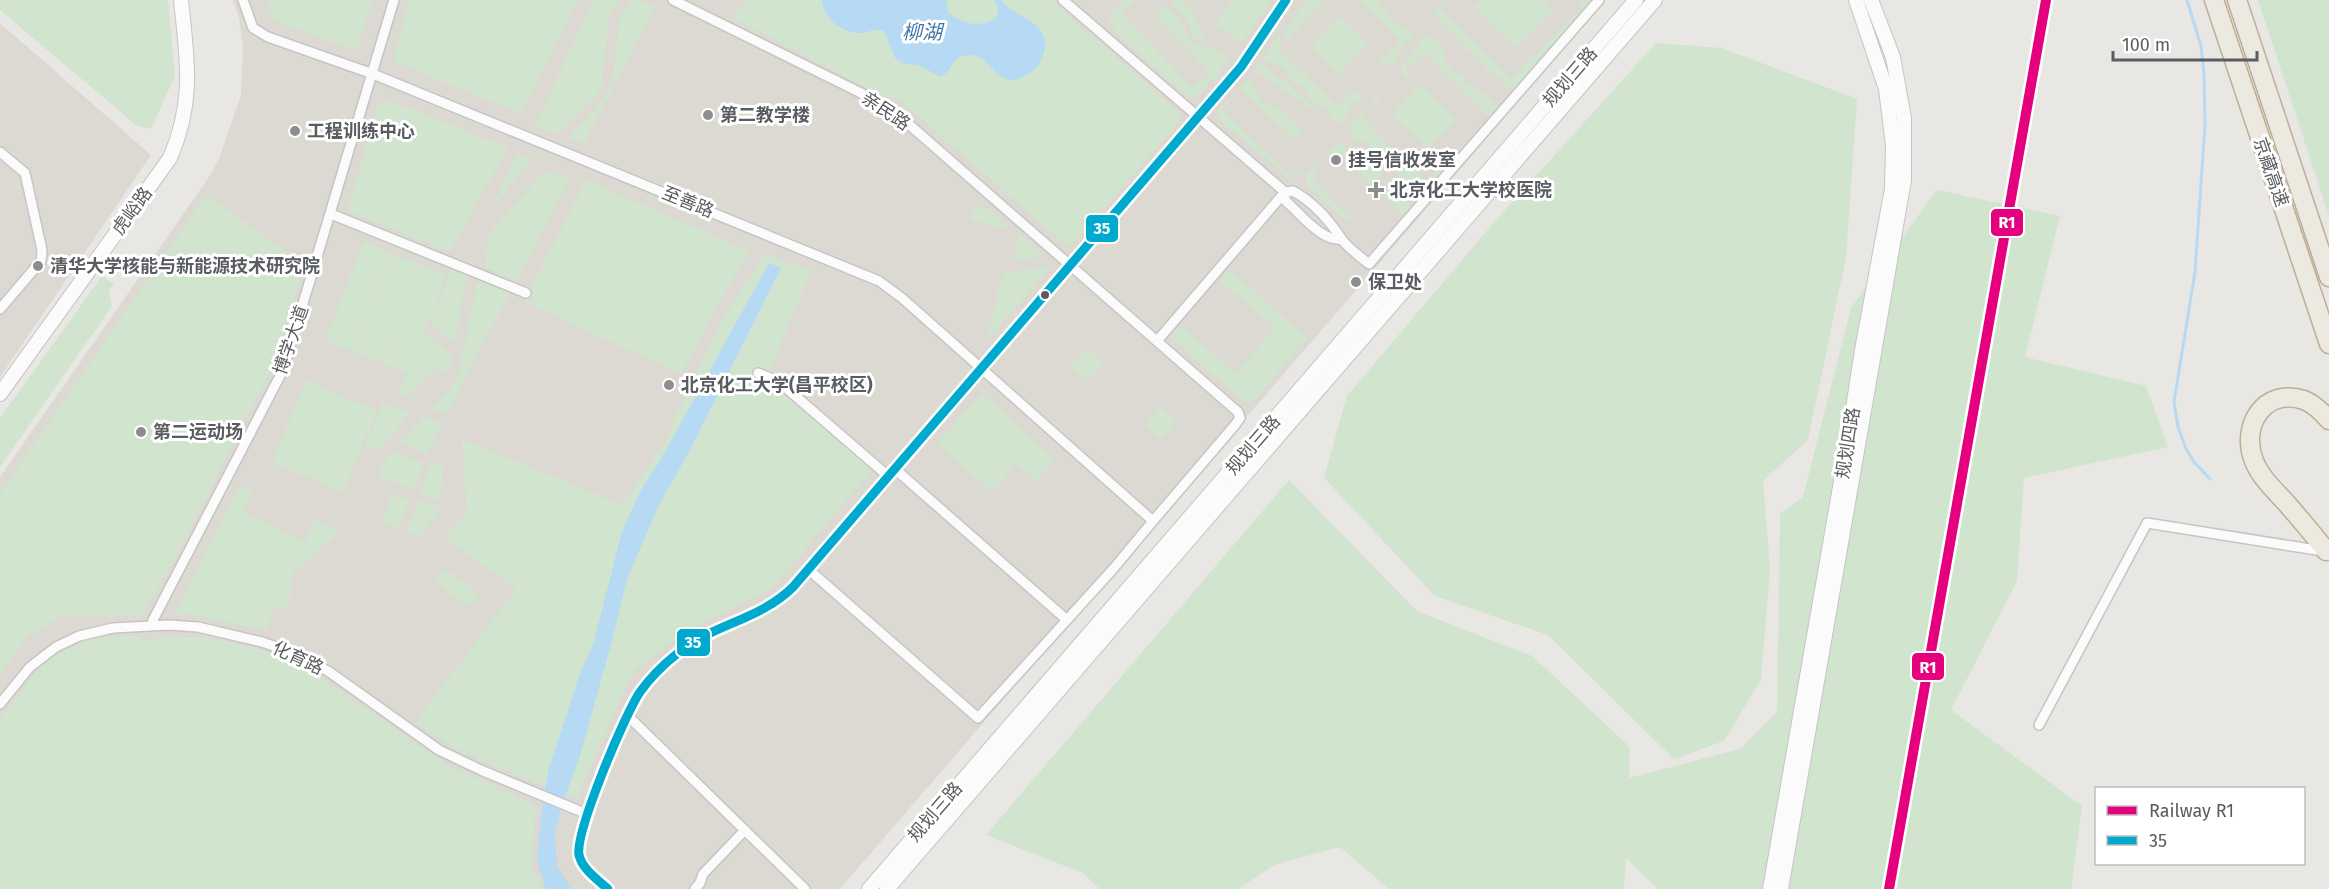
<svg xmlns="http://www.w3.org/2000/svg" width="2329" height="889" font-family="'Fira Sans','Noto Sans SC',sans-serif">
<rect width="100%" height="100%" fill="#e8e7e3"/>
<path fill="#dcd9d2" d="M 233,0 L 1606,0 L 840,889 L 0,889 L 0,477 L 207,180 L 219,159 L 241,95 L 243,47 L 239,18 Z
M 0,23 L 151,155 L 0,377 Z"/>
<path fill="#d1e4ce" d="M 0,0 L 168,0 L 175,76 L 151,129 L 136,125 L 0,10 Z
M 268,0 L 372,0 L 357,51 L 274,20 Z
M 409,0 L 577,0 L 521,114 L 393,61 Z
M 594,0 L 619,0 L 609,16 L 601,89 L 558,135 L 535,125 Z
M 631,0 L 640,0 L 655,6 L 584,144 L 569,138 L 605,96 L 612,83 L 620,16 Z
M 748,0 L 1050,0 L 1175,109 L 1181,116 L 1180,121 L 1071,245 L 1066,245 L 902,102 L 872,90 L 735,19 L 736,13 Z
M 1124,0 L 1136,0 L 1122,14 L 1192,87 L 1203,78 L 1209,84 L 1195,99 L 1188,97 L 1112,29 L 1115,25 L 1108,18 Z
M 1174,0 L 1181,0 L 1192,10 L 1206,40 L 1205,42 L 1194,38 L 1185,17 L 1172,5 Z
M 1233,0 L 1271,0 L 1241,43 L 1215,24 Z
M 1306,0 L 1325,0 L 1288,38 L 1283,34 Z
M 1359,0 L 1376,0 L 1383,11 L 1386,10 L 1388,13 L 1387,16 L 1407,30 L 1410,28 L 1413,35 L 1411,41 L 1408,39 L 1395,59 L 1398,62 C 1388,67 1385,66 1377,58 L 1380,54 L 1384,58 L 1400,40 Z
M 1443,0 L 1448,0 L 1440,9 L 1511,79 L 1583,7 L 1577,0 L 1590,0 L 1592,3 L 1512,91 L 1500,82 L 1502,80 L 1492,71 L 1490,73 C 1482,65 1477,54 1466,50 L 1462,43 L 1433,13 Z
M 1481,0 L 1542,0 L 1553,11 L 1515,48 L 1474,7 Z
M 2258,0 L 2329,0 L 2329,216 Z
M 1165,5 L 1179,18 L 1191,42 L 1210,47 L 1228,58 L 1227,62 L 1212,81 L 1205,75 L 1209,71 L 1155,16 Z
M 1340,16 L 1368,43 L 1339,74 L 1311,47 Z
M 1424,35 C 1435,35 1440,46 1446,54 L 1443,57 L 1456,74 L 1459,72 L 1466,78 L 1464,81 L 1484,95 L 1486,92 L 1490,95 L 1488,98 L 1497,106 L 1499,103 L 1497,113 L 1425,195 L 1417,194 L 1419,192 L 1408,184 L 1407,186 L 1401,180 L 1402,178 L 1395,170 L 1393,171 L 1385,159 L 1383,160 L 1368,150 L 1370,146 L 1360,140 L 1358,143 L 1353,140 L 1350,127 L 1377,95 L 1380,98 L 1381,102 L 1378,100 L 1361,117 L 1427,182 L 1490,118 L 1424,52 L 1406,70 L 1410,74 L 1407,78 L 1400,70 Z
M 1278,38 L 1283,43 L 1278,49 L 1337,106 L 1354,89 L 1361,94 L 1358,103 L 1355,101 L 1344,117 L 1347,119 L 1345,122 L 1334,122 L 1329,117 L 1331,114 L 1323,106 L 1320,108 L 1306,95 L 1308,92 L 1300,84 L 1298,86 L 1284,73 L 1286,70 L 1276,64 L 1274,66 L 1262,58 Z
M 1656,43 L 1722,48 L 1857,99 L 1846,257 L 1808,440 L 1763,481 L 1770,569 L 1761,679 L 1724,741 L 1674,759 L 1548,635 L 1435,596 L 1324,478 L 1347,396 L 1495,221 Z
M 1261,63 L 1310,102 L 1315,111 L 1257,72 L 1256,69 Z
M 1250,77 L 1260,100 L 1267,105 L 1278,107 L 1303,130 L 1294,139 L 1239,88 Z
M 1421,85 L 1457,120 L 1428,149 L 1392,114 Z
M 389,100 L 508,148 L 449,252 L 348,211 L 377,105 Z
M 1227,101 L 1229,102 L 1222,110 L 1290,175 L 1297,169 L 1299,171 L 1289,178 L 1219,119 L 1217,111 Z
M 1339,142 L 1347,144 L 1343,148 L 1350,155 L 1355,152 L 1383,173 L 1373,186 L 1339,153 L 1334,157 L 1331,155 L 1328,158 L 1325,155 Z
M 517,154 L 534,157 L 490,210 Z
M 1318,163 L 1321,165 L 1314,172 L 1317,175 L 1312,180 L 1350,217 L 1346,221 L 1306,185 L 1306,175 Z
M 545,171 L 570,179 L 516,281 L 485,267 L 488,235 Z
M 586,180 L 748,251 L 681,374 L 524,302 Z
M 1390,184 C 1400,187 1411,199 1412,210 L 1408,216 L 1398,215 L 1400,212 L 1380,194 Z
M 1937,190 L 2060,216 L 2025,357 L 2146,386 L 2168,447 L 2024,478 L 2017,581 L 1951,710 L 2082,806 L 2071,889 L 1658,889 L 1626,858 L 1624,889 L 1389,889 L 1340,847 L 1276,864 L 1238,889 L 1100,889 L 1083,873 L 986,835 L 1289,480 L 1417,611 L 1532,656 L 1630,747 L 1629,778 L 1740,749 L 1777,712 L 1780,514 L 1803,497 L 1851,308 Z
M 206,195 L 305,264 L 271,370 L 165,577 L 142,615 L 64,615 L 28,636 L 0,675 L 0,494 Z
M 980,206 L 989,209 L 1007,224 L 1005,231 L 973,220 L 968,212 Z
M 1019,233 L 1045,256 L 1014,261 Z
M 364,242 L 391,253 L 352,351 L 325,340 Z
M 392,254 L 446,275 L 424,333 L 452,355 L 450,368 L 445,373 L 438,366 L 407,397 L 399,394 L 407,373 L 381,363 L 400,313 L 380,362 L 353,351 Z
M 765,254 L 811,271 L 766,380 L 867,464 L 872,470 L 770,590 L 690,629 L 636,669 L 624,689 L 577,799 C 523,776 463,758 415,723 L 516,589 L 444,537 L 467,514 L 462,439 L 622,505 L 662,447 L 721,321 Z
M 452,267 L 467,275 L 454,343 L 430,322 Z
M 1046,267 L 1050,269 L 987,339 L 1003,273 Z
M 1229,270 L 1308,338 L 1249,406 L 1170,337 L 1180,326 L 1236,373 L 1275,328 L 1220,280 Z
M 102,276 L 114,284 L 109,291 L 112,306 L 0,467 L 0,418 Z
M 480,280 L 506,291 L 508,296 L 447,414 L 432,408 L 456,382 L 459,374 L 477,282 Z
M 1087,348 L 1104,363 L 1088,381 L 1071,366 Z
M 306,380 L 377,411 L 343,492 L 272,462 Z
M 982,393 L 1055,460 L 1036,481 L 1017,464 L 992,492 L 937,443 Z
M 383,402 L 411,413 L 379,451 L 365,446 Z
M 1160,407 L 1177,422 L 1161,440 L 1144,425 Z
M 425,417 L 441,423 L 427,455 L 400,443 Z
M 393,451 L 424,464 L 413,490 L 379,475 L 386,459 Z
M 432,461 L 443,466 L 440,501 L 419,493 Z
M 238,489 L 253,489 L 243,513 L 306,542 L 315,520 L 339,532 L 293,573 L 288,607 L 275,608 L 265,630 L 187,614 L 179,615 L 176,611 Z
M 393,494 L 409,500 L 397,529 L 381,522 Z
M 419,499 L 440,507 L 437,514 L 419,537 L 406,531 Z
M 443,570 L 449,571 L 476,591 L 477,598 L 475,603 L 464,604 L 438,583 L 437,576 Z
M 131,635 L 148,642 L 172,636 L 207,638 L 255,648 L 291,661 L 345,694 L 446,764 L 533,804 L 535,812 L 532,867 L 544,889 L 6,889 L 0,883 L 0,719 L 35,673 L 53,655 L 93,639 Z"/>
<path fill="#b6daf3" d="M 822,0 L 946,0 L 948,12 C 962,24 978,28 995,19 C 999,12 1000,7 994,0 L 1002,0 C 1012,16 1035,17 1043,35 C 1047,42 1045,51 1042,58 C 1040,65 1034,71 1027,75 C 997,94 993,54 968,55 C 952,56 952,71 941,77 L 918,65 L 904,64 L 895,58 L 884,31 C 870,27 871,33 860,33 C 842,33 823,18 822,0 Z
M 769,263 L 781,268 L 690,450 L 659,505 L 627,579 L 612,641 L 579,759 L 563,802 L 555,834 L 557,865 L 571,889 L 546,889 L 537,861 L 540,823 L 548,772 L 579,676 L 594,642 L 622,531 L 641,490 L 660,461 Z"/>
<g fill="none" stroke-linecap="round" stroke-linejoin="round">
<path stroke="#b6daf3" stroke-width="3" d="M 2187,0 L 2201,46 L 2204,74 L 2205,125 L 2195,272 L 2174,402 L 2178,427 L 2186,449 L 2194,462 L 2210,479"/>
<defs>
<path id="street" d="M 243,0 L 253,28 L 268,37 L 373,74 L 879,281 L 902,298 L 1153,521 L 1114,568 L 978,718 L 808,569
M 673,0 L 861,93 L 896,113 L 1238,412 L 1240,418 L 1235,425 L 1153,521
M 1063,0 L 1285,192 L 1285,200 L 1290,205 C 1302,216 1323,242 1341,239
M 0,152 L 25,173 L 42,250 L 41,261 L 0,309
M 331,214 L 526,293
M 1157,341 L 1285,192 L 1293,191 C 1313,202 1329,220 1341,238 C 1347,248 1360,256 1369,264 L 1599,0
M 758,373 L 775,380 L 785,387 L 888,476
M 895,469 L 1067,620
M 152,625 L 153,620 L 283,370 L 394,0
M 0,704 L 30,667 L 56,647 L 79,636 L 113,628 L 169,625 L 198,627 L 262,642 L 285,650 L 328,671 L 439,750 L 483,771 L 587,814
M 627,715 L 805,889
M 2039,725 L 2147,523 L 2323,551
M 608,889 C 598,880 582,869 579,855 C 575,832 625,714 640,692 C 650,678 664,664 678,653 C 713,624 760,620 793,587 L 1241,67 L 1286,0
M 695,889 L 700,883 L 703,874 L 745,830"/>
<path id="secondary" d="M 0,394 L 170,158 C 195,100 187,60 181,0
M 869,889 L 1636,0
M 887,889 L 1655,0
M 1770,889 L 1848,441 L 1862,350 L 1892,189 L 1893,146 L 1886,89 L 1856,0
M 1781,889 L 1904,180 L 1904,118 L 1893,57 L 1871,0"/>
<path id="highway" d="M 2214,0 L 2329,344
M 2237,0 L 2329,277
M 2326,551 C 2314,535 2301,520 2288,505 C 2276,491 2261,479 2254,461 C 2240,426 2264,387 2304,400 C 2314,404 2322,412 2329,420"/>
</defs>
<use href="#street" stroke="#c5c5c5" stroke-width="12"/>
<use href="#secondary" stroke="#c5c5c5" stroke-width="16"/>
<use href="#highway" stroke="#bdaf93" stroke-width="21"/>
<use href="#street" stroke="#fcfbfb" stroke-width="9"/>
<use href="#secondary" stroke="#fcfbfb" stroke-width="14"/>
<use href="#highway" stroke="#ece9e0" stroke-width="18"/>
<defs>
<path id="bus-1" d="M 608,889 C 598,880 582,869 579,855 C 575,832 625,714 640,692 C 650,678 664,664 678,653 C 713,624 760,620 793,587 L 1241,67 L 1286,0"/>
</defs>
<use href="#bus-1" stroke="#fff" stroke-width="14"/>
<use href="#bus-1" stroke="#00a9ce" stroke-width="9"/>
<defs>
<path id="rail-1" d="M 1889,889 L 2046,0"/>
</defs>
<use href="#rail-1" stroke="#fff" stroke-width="15"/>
<use href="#rail-1" stroke="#e5007d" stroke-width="10"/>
</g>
<g fill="#8b8d8e" stroke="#fff" stroke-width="2">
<circle cx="708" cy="115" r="6"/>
<circle cx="295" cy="131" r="6"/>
<circle cx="1336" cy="160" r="6"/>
<path d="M1373 181h6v6h6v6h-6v6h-6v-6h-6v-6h6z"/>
<circle cx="38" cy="266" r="6"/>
<circle cx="1356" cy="282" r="6"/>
<circle cx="669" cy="385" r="6"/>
<circle cx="141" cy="432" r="6"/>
</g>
<circle fill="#595c60" stroke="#fff" stroke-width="2" cx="1045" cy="295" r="5"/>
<g text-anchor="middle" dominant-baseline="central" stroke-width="6" stroke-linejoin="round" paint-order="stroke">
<g font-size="18" fill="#595c60" stroke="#fff">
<text transform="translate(1570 77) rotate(-49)">规划三路</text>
<text transform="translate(886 111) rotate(34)">亲民路</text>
<text transform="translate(2271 172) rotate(71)">京藏高速</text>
<text transform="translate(688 202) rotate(22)">至善路</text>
<text transform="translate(132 211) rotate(-54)">虎峪路</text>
<text transform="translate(291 340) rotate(-71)">博学大道</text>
<text transform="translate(1848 443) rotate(-81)">规划四路</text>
<text transform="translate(1253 445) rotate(-49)">规划三路</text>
<text transform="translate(298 658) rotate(25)">化育路</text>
<text transform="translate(935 812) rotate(-49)">规划三路</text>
</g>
<g font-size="18" font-weight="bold" fill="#595c60" stroke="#fff" text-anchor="start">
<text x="720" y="115">第二教学楼</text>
<text x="307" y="131">工程训练中心</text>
<text x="1348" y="160">挂号信收发室</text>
<text x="1390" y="190">北京化工大学校医院</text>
<text x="50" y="266">清华大学核能与新能源技术研究院</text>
<text x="1368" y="282">保卫处</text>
<text x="681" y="385">北京化工大学(昌平校区)</text>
<text x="153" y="432">第二运动场</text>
</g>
<g font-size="20" font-style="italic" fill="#4277a9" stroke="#fff">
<text x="922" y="32">柳湖</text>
</g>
</g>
<g stroke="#fff" stroke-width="2">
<rect x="1990" y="208" width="34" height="29" rx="6" fill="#e5007d"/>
<rect x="1085" y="214" width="34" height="29" rx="6" fill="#00a9ce"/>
<rect x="676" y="628" width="35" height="29" rx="6" fill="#00a9ce"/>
<rect x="1911" y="652" width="34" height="29" rx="6" fill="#e5007d"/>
</g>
<g font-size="16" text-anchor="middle" font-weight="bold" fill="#fff">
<text x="2007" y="228">R1</text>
<text x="1102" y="234">35</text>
<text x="693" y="648">35</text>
<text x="1928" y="673">R1</text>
</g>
<rect x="2095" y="787" width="210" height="78" fill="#ffffff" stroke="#bdbebf" stroke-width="1.5"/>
<rect x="2107" y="806" width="30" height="9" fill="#e5007d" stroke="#bdbebf" stroke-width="1.5"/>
<text x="2149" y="817" font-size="18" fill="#595c60">Railway R1</text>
<rect x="2107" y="836" width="30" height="9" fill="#00a9ce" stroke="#bdbebf" stroke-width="1.5"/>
<text x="2149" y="847" font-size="18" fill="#595c60">35</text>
<path d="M2113 51v9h144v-9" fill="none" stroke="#595c60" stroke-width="3"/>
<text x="2122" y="51" font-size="18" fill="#595c60" stroke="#ffffff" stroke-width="4.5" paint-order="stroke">100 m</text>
</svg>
